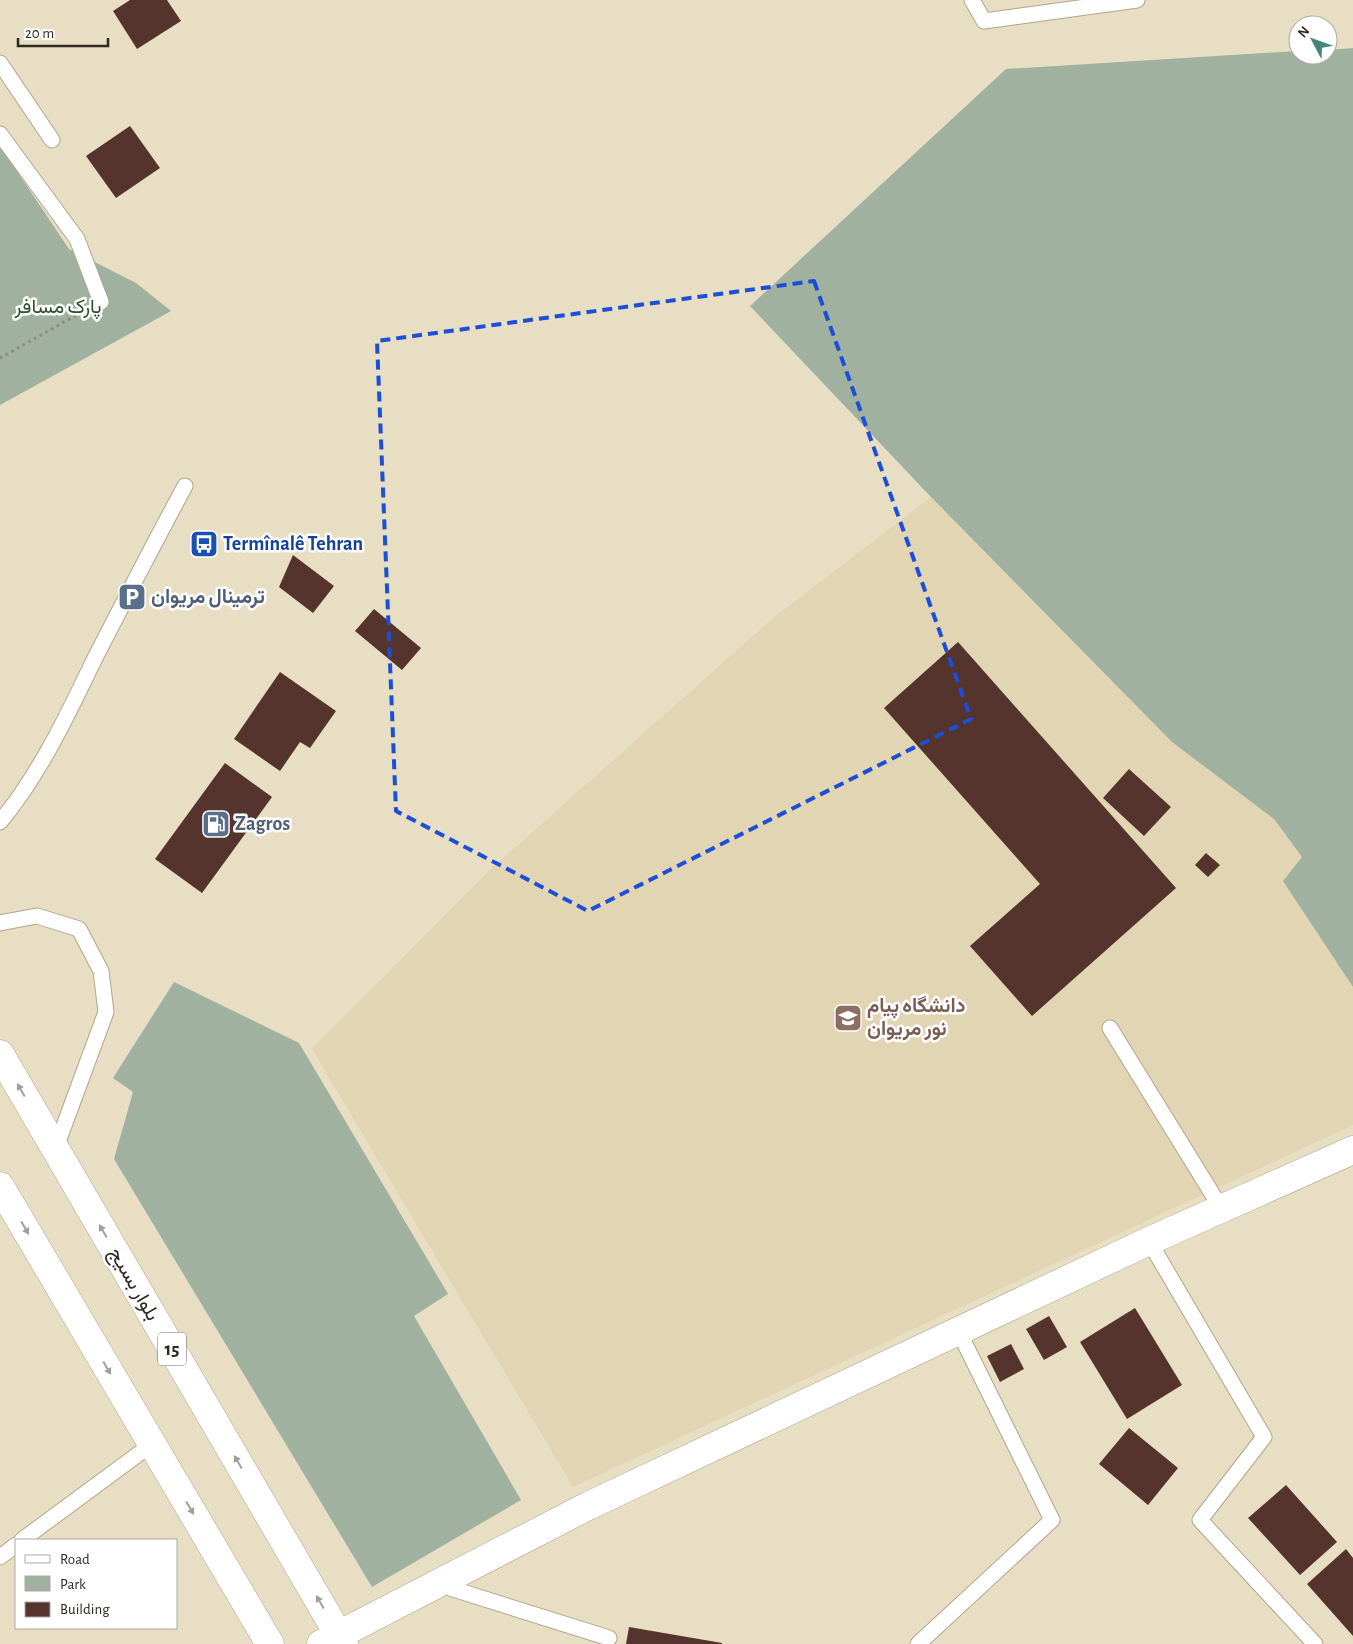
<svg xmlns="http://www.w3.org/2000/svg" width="1353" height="1644" font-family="'Alegreya Sans',Vazirmatn,sans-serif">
<rect width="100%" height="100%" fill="#e7dec3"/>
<path fill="#e1d5b3" d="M 931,497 L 1172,742 L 1274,819 L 1302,857 L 1283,881 L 1353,987 L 1353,1125 L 573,1487 L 312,1049 L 490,870 L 773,618 Z"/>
<path fill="#a0b19f" d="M 1353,48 L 1353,987 L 1283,881 L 1302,857 L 1274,819 L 1172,742 L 931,497 L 750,306 L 1006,69 L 1298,51 L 1298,55 L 1328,55 L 1328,50 Z
M 0,146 L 69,249 L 136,283 L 171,311 L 0,405 Z
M 174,982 L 299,1043 L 448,1294 L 414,1316 L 521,1500 L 372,1587 L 114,1159 L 133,1092 L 113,1078 Z"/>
<path fill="#55342d" d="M 130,0 L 167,0 L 181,21 L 137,49 L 113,11 Z
M 130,126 L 160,168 L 116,198 L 86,156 Z
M 293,555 L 334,586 L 313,613 L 279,587 Z
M 374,609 L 421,648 L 402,670 L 355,631 Z
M 958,642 L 1176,888 L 1032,1016 L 970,946 L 1040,884 L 884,708 Z
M 280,672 L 336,711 L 310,748 L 300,742 L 280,771 L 234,739 Z
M 225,763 L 272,797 L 202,893 L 155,859 Z
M 1129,769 L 1171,807 L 1144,836 L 1103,798 Z
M 1206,853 L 1220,865 L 1208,877 L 1195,865 Z
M 1135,1308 L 1182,1385 L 1127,1419 L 1080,1342 Z
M 1049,1316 L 1067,1347 L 1044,1360 L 1026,1329 Z
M 1011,1344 L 1024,1369 L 1000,1382 L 987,1356 Z
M 1129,1428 L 1178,1468 L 1148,1505 L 1099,1464 Z
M 1286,1485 L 1337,1542 L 1300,1575 L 1248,1518 Z
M 1346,1549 L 1353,1558 L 1353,1636 L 1307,1584 Z
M 629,1627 L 722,1643 L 722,1644 L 626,1644 Z"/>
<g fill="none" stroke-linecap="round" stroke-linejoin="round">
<defs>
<path id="service" d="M 972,0 L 984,21 L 1137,0
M 0,63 L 52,140
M 0,134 L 77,239 L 101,302
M 0,822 C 40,774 68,714 95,658 C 125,600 154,543 185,486
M 0,923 L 37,916 L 79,929 L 101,971 L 106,1012 L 55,1150
M 1110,1028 L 1221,1208
M 1149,1241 L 1264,1437 L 1200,1520 L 1315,1644
M 22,1540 L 152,1444
M 0,1557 L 16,1545
M 437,1584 L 609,1638
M 918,1644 L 1052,1520 L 958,1330"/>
<path id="minor" d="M 321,1644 L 588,1506 L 1149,1241 L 1353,1150"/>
<path id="primary" d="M 0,1054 L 344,1644
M 0,1186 L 270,1644"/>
</defs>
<use href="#service" stroke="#afa68d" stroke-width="17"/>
<use href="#minor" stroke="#afa68d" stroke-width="29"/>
<use href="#primary" stroke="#afa68d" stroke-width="29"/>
<path stroke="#908a77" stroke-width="3" stroke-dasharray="2.5 4" stroke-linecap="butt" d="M 0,358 L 82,312"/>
<use href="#service" stroke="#fff" stroke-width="15"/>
<use href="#minor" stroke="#fff" stroke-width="28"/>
<use href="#primary" stroke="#fff" stroke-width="28"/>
</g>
<defs><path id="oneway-solid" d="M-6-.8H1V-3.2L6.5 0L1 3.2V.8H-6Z" transform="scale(1.25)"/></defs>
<g fill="#a09f9a">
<use href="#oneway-solid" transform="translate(21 1090) rotate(-120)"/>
<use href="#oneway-solid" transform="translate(25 1228) rotate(60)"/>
<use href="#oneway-solid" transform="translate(103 1231) rotate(-120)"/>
<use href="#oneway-solid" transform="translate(107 1368) rotate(60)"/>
<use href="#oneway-solid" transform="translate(238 1462) rotate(-120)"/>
<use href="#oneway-solid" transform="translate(190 1508) rotate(59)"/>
<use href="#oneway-solid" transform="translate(320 1602) rotate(-120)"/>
</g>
<path fill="none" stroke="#1d4ed8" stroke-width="4" stroke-dasharray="10 6" stroke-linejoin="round" d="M 814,281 L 971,719 L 588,911 L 396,811 L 377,341 Z"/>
<defs>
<symbol id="bus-square" viewBox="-11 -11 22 22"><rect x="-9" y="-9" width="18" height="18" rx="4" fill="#1a4fb4" stroke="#fff"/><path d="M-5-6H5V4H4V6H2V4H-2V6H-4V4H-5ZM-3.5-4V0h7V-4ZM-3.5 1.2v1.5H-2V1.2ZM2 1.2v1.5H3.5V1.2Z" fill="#fff"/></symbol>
<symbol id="parking-square" viewBox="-11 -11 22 22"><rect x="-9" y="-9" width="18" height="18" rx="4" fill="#5c6f8a" stroke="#fff"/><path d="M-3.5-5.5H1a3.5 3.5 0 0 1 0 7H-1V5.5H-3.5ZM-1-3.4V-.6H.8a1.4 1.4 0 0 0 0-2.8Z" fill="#fff"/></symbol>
<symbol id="fuel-square" viewBox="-11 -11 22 22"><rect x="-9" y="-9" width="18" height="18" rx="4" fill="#5c6f8a" stroke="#fff"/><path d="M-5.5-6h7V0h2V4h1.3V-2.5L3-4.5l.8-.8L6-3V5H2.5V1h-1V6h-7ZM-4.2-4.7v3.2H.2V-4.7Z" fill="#fff"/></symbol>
<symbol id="university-square" viewBox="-11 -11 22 22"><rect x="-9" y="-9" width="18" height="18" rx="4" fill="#8d6e63" stroke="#fff"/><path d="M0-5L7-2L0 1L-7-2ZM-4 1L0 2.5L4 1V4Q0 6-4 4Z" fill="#fff"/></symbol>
</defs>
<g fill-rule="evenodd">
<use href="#bus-square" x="188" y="528" width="32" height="32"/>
<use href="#parking-square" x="116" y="581" width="32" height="32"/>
<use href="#fuel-square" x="200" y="808" width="32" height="32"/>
<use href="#university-square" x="832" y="1002" width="32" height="32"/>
</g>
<g text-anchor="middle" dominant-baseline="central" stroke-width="5" stroke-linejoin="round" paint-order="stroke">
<rect fill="#fff" stroke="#6c6962" stroke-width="1" x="158" y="1332.5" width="28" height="33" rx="4"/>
<g font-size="19" font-weight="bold" fill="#2d291f">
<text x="172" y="1349">15</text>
</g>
<g font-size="20" fill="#2b5229" stroke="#fff">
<text x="58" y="307">پارک مسافر</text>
</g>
<g font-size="20" font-weight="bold" fill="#164399" stroke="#fff" text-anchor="start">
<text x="223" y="544">Termînalê Tehran</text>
</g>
<g font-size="20" font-weight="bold" fill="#4e5e75" stroke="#fff" text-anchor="start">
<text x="151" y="597">ترمینال مریوان</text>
<text x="235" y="824">Zagros</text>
</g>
<g font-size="20" font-weight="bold" fill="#785e54" stroke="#fff" text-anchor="start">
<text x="867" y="1006">دانشگاه پیام<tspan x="867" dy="23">نور مریوان</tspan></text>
</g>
<g font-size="20" fill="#2d291f" stroke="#fff">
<text transform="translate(134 1284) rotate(60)">بلوار بسیج</text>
</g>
</g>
<rect x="15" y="1539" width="162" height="90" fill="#ffffff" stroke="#aba9a5"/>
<rect x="25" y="1555" width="25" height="8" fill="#ffffff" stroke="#aba9a5"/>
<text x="60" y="1564" font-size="15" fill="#2d291f">Road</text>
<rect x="25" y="1576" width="25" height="15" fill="#a0b19f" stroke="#aba9a5"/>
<text x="60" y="1589" font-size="15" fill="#2d291f">Park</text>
<rect x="25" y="1602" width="25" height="15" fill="#55342d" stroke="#aba9a5"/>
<text x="60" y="1614" font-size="15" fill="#2d291f">Building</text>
<g transform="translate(1313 40) rotate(311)"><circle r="24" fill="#ffffff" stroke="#aba9a5"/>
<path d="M0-4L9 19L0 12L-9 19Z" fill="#42877d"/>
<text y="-8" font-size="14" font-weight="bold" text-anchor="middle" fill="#2d291f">N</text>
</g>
<path d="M18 38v8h90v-8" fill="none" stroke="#2d291f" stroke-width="2.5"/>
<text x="25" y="38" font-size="15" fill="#2d291f" stroke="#ffffff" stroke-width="4" paint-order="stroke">20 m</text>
</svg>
